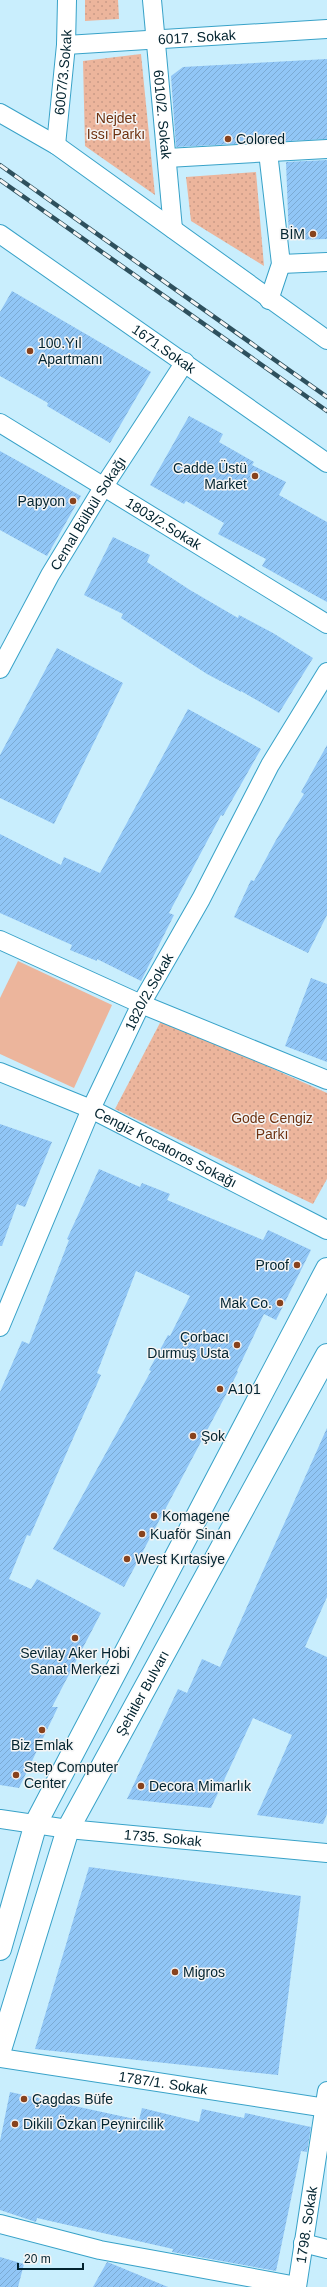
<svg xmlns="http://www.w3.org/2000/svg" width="327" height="2287" font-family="Helvetica,sans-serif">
<defs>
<pattern id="park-dots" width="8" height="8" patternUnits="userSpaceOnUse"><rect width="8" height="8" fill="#ecb59c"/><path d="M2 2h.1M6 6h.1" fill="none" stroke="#c99b87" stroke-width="1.8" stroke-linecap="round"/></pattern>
<pattern id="building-hatch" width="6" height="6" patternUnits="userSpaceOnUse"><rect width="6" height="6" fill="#91c6f6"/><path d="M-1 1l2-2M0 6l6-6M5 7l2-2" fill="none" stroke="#7baad3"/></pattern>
</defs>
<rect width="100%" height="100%" fill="#c9eefd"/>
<path fill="url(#park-dots)" d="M 85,0 L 118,0 L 119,19 L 85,21 Z
M 141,54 L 155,195 L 85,146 L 83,61 Z
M 256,172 L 264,266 L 191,221 L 186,177 Z
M 162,1019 L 327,1093 L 327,1179 L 313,1204 L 115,1109 Z"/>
<path fill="#ecb59c" d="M 18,961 L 112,1005 L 74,1088 L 0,1054 L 0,998 Z"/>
<path fill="url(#building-hatch)" d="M 327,59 L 327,139 L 176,147 L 171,76 L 183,67 Z
M 327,160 L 327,239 L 289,240 L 286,162 Z
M 12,291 L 151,372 L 110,443 L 47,406 L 48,403 L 0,376 L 0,312 Z
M 189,416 L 223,434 L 219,442 L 254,462 L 252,465 L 286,482 L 279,495 L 327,522 L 327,602 L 262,566 L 266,559 L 218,534 L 224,523 L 186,501 L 184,504 L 150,485 Z
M 0,451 L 81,496 L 47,556 L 0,530 Z
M 113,537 L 150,555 L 147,562 L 190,590 L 238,618 L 239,615 L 273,633 L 313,658 L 279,713 L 241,691 L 241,692 L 207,674 L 121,618 L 123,614 L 84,595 Z
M 57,648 L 123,683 L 54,824 L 0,798 L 0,755 Z
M 188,709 L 261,749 L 223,816 L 221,815 L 169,913 L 174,915 L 141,981 L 97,959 L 97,961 L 70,950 L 72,945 L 0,913 L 0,834 L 61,865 L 64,857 L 100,873 Z
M 327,745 L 327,915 L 308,953 L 234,917 L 251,880 L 254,881 L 276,840 L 304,794 L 301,792 Z
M 311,978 L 327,984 L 327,1062 L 285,1046 Z
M 0,1124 L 52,1142 L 25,1207 L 17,1204 L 2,1246 L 0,1246 Z
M 99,1169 L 140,1187 L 142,1183 L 170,1194 L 167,1200 L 263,1240 L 268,1230 L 311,1250 L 276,1320 L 264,1314 L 237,1371 L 238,1372 L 124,1587 L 53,1549 L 151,1371 L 149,1370 L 168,1335 L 170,1336 L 190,1296 L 136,1271 L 97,1373 L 101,1375 L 30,1536 L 27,1535 L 9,1579 L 31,1589 L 37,1579 L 101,1613 L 52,1707 L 58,1707 L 19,1788 L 0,1785 L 0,1392 L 22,1341 L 29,1344 L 69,1240 L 67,1239 Z
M 327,1428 L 327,1597 L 305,1647 L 327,1657 L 327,1814 L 323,1824 L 257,1815 L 292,1735 L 253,1718 L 211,1808 L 127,1799 L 178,1689 L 187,1693 L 202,1659 L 220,1667 Z
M 89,1867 L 301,1896 L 278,2075 L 35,2049 Z
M 10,2092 L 139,2120 L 142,2108 L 199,2122 L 202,2109 L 244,2118 L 245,2113 L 311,2127 L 307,2152 L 301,2151 L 276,2271 L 172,2252 L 173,2249 L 37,2218 L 36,2222 L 0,2210 L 0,2141 Z
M 0,2257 L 24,2264 L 18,2287 L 0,2287 Z
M 107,2262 L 110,2263 L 168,2287 L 93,2287 Z"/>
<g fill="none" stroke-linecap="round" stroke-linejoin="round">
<defs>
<g id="minor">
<path id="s1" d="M 152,0 L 173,229"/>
<path id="s2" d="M 66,45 L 327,29"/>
<path d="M 0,113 L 56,145 L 327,340"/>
<path id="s3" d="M 56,145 L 66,45 L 67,0"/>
<path d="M 268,152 L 281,264 L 269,300"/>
<path d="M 167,158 L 327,149"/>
<path id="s4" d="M 0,234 L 327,463"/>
<path d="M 281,264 L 327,262"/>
<path id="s5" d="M 0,423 L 327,624"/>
<path id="s6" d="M 0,669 L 50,575 L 104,486 L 185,362"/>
<path d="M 0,940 L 141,1004 L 327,1080"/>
<path id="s7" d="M 0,1072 L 91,1109 L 327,1230"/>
<path id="s8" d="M 0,1327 L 91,1109 L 141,1004 L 201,899 L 270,765 L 327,672"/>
<path id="s9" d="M 0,1819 L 68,1829 L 327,1853"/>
<path id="s10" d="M 0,2058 L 327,2108"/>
<path d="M 0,2224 L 100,2250 L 297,2286"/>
<path d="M 303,2243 L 327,2249"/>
<path id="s11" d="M 297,2287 L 327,2091"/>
</g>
<g id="tertiary">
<path d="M 0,1949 L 36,1823 L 327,1269"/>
<path id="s12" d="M 0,2050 L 68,1829 L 327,1355"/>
</g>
</defs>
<use href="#minor" stroke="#38a2c8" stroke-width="20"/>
<use href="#tertiary" stroke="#38a2c8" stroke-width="24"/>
<use href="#minor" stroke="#fff" stroke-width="18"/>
<use href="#tertiary" stroke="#fff" stroke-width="22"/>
<defs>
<path id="rail" d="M 0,165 L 327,397
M 0,180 L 327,411"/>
</defs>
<use href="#rail" stroke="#2e505d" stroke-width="4.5"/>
<use href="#rail" stroke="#f4f4f4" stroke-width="3" stroke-dasharray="9" stroke-linecap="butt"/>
</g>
<g fill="#88421d" stroke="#f4f4f4" stroke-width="1.5">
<circle cx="228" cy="139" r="4"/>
<circle cx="313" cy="234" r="4"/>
<circle cx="30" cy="351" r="4"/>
<circle cx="255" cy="476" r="4"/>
<circle cx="73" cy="501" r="4"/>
<circle cx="297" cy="1265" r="4"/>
<circle cx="280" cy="1303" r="4"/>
<circle cx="237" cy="1345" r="4"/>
<circle cx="220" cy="1389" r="4"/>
<circle cx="193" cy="1436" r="4"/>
<circle cx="154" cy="1516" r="4"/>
<circle cx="142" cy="1534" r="4"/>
<circle cx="127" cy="1559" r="4"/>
<circle cx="75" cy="1638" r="4"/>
<circle cx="42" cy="1730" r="4"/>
<circle cx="16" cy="1775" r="4"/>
<circle cx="141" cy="1786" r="4"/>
<circle cx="175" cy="1972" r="4"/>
<circle cx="24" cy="2099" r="4"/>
<circle cx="15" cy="2124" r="4"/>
</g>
<g text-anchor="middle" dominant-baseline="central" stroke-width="3" stroke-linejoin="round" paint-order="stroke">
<g font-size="14" fill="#02232f" stroke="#f4f4f4">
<text stroke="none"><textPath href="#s2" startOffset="131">6017. Sokak</textPath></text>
<text stroke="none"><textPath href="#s3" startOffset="73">6007/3.Sokak</textPath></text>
<text stroke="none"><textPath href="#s1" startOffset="115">6010/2. Sokak</textPath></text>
<text stroke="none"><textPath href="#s4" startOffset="200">1671.Sokak</textPath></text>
<text stroke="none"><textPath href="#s6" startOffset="179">Cemal Bülbül Sokağı</textPath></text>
<text stroke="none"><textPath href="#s5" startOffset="192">1803/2.Sokak</textPath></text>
<text stroke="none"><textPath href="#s8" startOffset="367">1820/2.Sokak</textPath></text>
<text stroke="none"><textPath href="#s7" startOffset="182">Cengiz Kocatoros Sokağı</textPath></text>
<text stroke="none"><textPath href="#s12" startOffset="386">Şehitler Bulvarı</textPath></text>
<text stroke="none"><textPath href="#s9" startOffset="164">1735. Sokak</textPath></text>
<text stroke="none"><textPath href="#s10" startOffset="165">1787/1. Sokak</textPath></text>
<text stroke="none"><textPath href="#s11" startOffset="63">1798. Sokak</textPath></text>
</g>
<g font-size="14" fill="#6e3210" stroke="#f4f4f4">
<text x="116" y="118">Nejdet<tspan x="116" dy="16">Issı Parkı</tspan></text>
<text x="272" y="1118">Gode Cengiz<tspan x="272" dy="16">Parkı</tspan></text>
</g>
<g font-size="14" fill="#02232f" stroke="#f4f4f4" text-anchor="start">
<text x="236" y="139">Colored</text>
<text x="305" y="234" text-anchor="end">BİM</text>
<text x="38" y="343">100.Yıl<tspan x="38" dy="16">Apartmanı</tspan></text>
<text x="247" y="468" text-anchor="end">Cadde Üstü<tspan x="247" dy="16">Market</tspan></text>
<text x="65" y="501" text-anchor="end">Papyon</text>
<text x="289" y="1265" text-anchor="end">Proof</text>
<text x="272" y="1303" text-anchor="end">Mak Co.</text>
<text x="229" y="1337" text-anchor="end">Çorbacı<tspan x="229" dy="16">Durmuş Usta</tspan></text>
<text x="228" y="1389">A101</text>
<text x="201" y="1436">Şok</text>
<text x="162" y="1516">Komagene</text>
<text x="150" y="1534">Kuaför Sinan</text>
<text x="135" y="1559">West Kırtasiye</text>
<text x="75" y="1653" text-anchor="middle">Sevilay Aker Hobi<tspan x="75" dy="16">Sanat Merkezi</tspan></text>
<text x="42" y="1745" text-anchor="middle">Biz Emlak</text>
<text x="24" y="1767">Step Computer<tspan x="24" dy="16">Center</tspan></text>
<text x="149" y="1786">Decora Mimarlık</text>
<text x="183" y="1972">Migros</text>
<text x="32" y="2099">Çagdas Büfe</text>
<text x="23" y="2124">Dikili Özkan Peynircilik</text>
</g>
</g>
<path d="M18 2263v6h65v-6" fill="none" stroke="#02232f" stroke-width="2"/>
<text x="24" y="2263" font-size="12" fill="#02232f" stroke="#f4f4f4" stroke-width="3" paint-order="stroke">20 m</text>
</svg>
